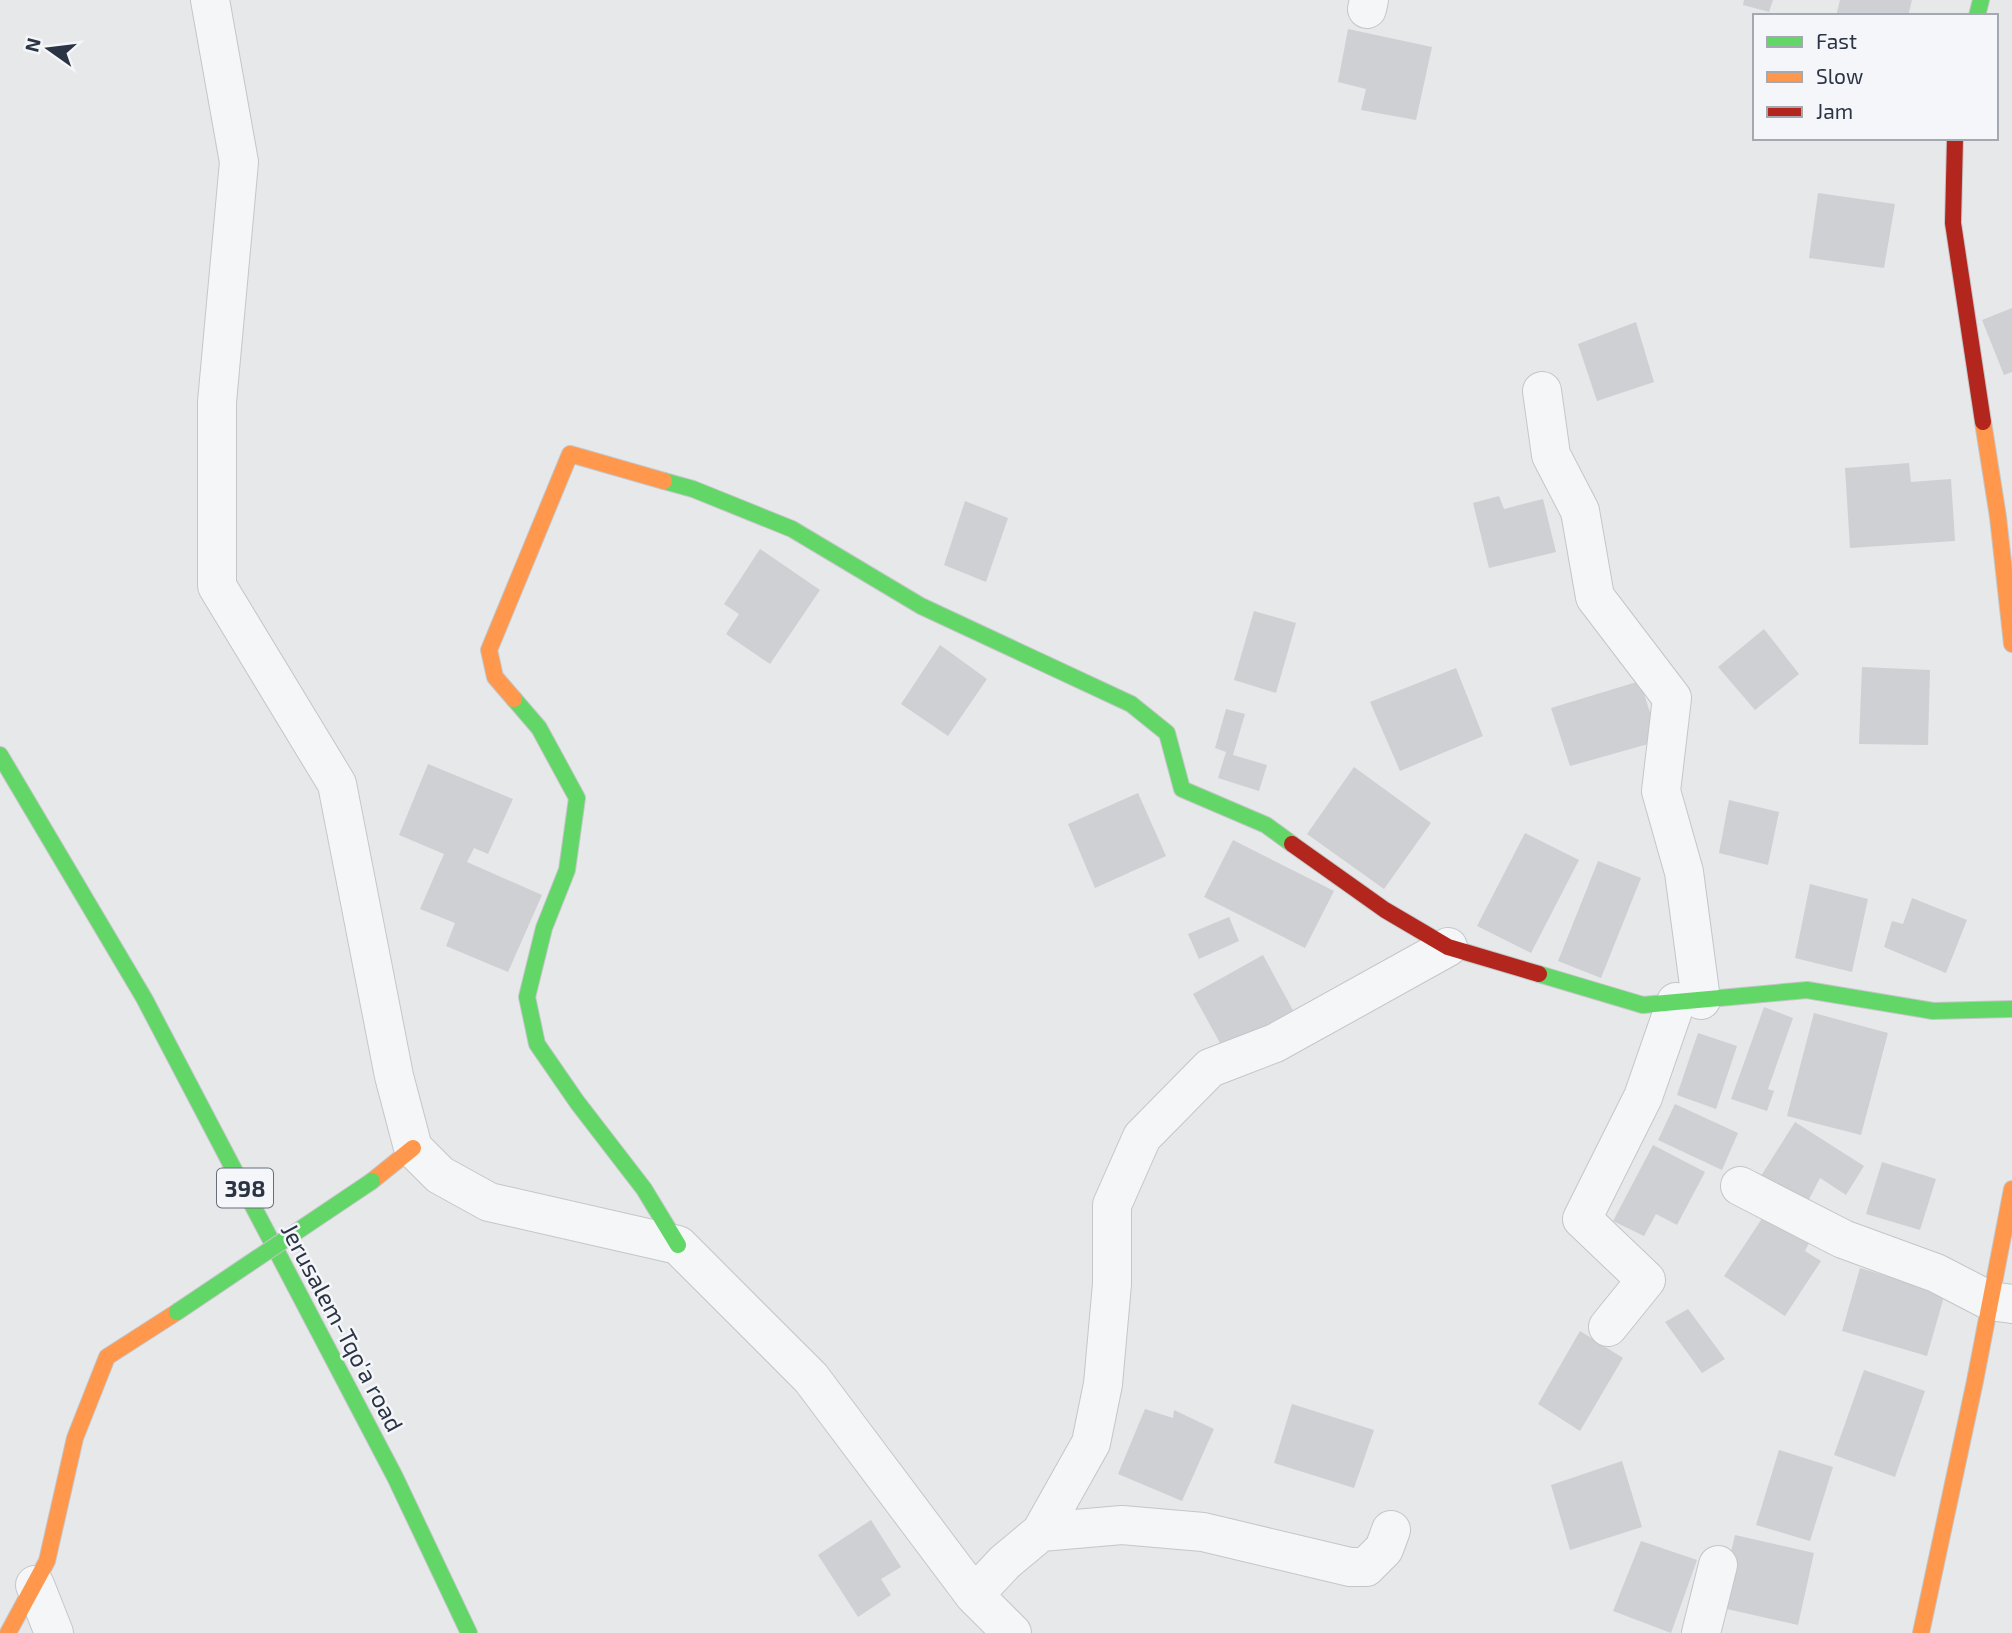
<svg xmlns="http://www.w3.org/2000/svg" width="2012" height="1633" font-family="'Exo 2',sans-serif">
<rect width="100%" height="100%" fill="#e6e8ea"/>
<path fill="#ced0d3" d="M 1744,0 L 1773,0 L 1769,12 L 1743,5 Z
M 1840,0 L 1912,0 L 1908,16 L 1889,14 L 1889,16 L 1836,16 Z
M 1348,29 L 1432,47 L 1416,120 L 1361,110 L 1366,89 L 1338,82 Z
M 1818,193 L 1895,204 L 1884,268 L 1809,258 Z
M 2012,308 L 2012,372 L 2004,375 L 1982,320 Z
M 1636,322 L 1654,382 L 1597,401 L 1578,344 Z
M 1909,463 L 1911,482 L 1951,479 L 1955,541 L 1850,548 L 1845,468 Z
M 1499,496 L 1504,509 L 1543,499 L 1556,552 L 1489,568 L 1473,503 Z
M 965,501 L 1008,518 L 986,582 L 944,565 Z
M 760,549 L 820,590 L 770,664 L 726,634 L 739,614 L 724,604 Z
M 1254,611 L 1296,623 L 1276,693 L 1234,680 Z
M 1764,629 L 1799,674 L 1755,710 L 1718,667 Z
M 940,645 L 987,679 L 948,736 L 901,704 Z
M 1862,667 L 1930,670 L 1928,745 L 1859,744 Z
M 1456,668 L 1483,736 L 1400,771 L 1370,702 Z
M 1640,681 L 1659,741 L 1570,766 L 1551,708 Z
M 1226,709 L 1245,714 L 1233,755 L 1267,765 L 1259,791 L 1218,778 L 1226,752 L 1215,748 Z
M 428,764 L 513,799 L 488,854 L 474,848 L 467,862 L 542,895 L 508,972 L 446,946 L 455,923 L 420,909 L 444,854 L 399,835 Z
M 1354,767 L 1431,823 L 1384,889 L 1307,834 Z
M 1138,793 L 1166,856 L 1095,888 L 1068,824 Z
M 1729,800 L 1779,812 L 1768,865 L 1719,853 Z
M 1525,833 L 1579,860 L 1531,953 L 1477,926 Z
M 1233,840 L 1334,891 L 1305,948 L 1204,897 Z
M 1598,861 L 1641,878 L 1601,978 L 1558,961 Z
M 1810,884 L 1868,899 L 1852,972 L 1795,958 Z
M 1912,898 L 1967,920 L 1946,973 L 1884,947 L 1892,921 L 1903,924 Z
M 1229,917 L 1239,941 L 1199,959 L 1188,934 Z
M 1263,955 L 1295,1014 L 1225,1052 L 1193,994 Z
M 1764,1007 L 1793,1018 L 1768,1089 L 1774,1091 L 1767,1111 L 1731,1099 Z
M 1814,1013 L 1888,1033 L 1861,1135 L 1787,1116 Z
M 1698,1033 L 1737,1046 L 1716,1109 L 1677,1095 Z
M 1675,1104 L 1738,1133 L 1722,1170 L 1658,1140 Z
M 1795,1122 L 1864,1166 L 1846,1195 L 1820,1178 L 1805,1207 L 1759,1179 Z
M 1653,1145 L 1705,1172 L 1677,1225 L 1656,1214 L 1644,1236 L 1613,1221 Z
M 1882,1162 L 1936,1179 L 1920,1230 L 1866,1214 Z
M 1767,1211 L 1811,1239 L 1805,1251 L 1821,1261 L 1785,1316 L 1724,1276 Z
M 1860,1268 L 1945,1293 L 1927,1356 L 1842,1331 Z
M 1688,1309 L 1725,1359 L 1702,1373 L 1665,1322 Z
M 1580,1331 L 1623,1358 L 1580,1431 L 1538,1404 Z
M 1864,1370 L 1925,1391 L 1895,1477 L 1834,1455 Z
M 1292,1404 L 1374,1430 L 1354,1488 L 1274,1463 Z
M 1145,1409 L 1173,1418 L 1174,1410 L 1214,1429 L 1182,1501 L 1118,1474 Z
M 1779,1450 L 1833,1467 L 1810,1541 L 1756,1525 Z
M 1622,1461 L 1642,1527 L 1570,1550 L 1551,1485 Z
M 871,1520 L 901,1567 L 881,1579 L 891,1595 L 858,1617 L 818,1555 Z
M 1735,1535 L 1814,1553 L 1798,1625 L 1718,1607 Z
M 1641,1541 L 1697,1560 L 1671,1633 L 1613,1611 Z"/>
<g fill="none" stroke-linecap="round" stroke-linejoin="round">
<defs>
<path id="street" d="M 210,0 L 239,162 L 217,402 L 217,586 L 337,784 L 394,1076 L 413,1148 L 440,1175 L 489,1202 L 678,1245 L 811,1378 L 974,1595 L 1012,1633
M 1367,9 L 1369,0
M 1542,391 L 1551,455 L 1580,511 L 1595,597 L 1672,698 L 1661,791 L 1684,872 L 1701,1000
M 1740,1186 L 1843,1239 L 1936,1273 L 1990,1301 L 2012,1304
M 1608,1327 L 1646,1280 L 1582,1219 L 1643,1097 L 1676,1002
M 1041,1532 L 1122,1525 L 1203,1532 L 1350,1567 L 1366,1567 L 1384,1549 L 1391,1530
M 35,1585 L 54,1633
M 974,1595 L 1005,1562 L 1041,1532 L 1091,1443 L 1103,1384 L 1112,1284 L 1112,1205 L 1142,1137 L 1210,1068 L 1275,1043 L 1448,947
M 1701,1633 L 1718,1565"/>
<path id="fast" d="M 1977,16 L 1981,0
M 664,481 L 693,489 L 792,529 L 921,606 L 1131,704 L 1167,733 L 1182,789 L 1266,825 L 1292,844
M 514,699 L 539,728 L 577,798 L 567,870 L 544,928 L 527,997 L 537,1044 L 577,1102 L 644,1189 L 678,1245
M 0,755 L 144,998 L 395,1477 L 469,1633
M 1539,974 L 1643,1005 L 1807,990 L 1933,1011 L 2012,1009"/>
<path id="slow" d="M 1983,422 L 1998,517 L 2012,644
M 514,699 L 495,677 L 489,650 L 570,454 L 664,481
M 372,1181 L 413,1148
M 8,1633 L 47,1561 L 75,1438 L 107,1357 L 177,1312
M 1921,1633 L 1975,1381 L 2012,1189"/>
<path id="jam" d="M 1955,138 L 1953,223 L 1983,422
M 1292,844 L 1385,910 L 1448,947 L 1539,974"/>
</defs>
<use href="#street" stroke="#c4c6c8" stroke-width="40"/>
<use href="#fast" stroke="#c4c6c8" stroke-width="18"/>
<use href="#slow" stroke="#c4c6c8" stroke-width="18"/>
<use href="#jam" stroke="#c4c6c8" stroke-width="18"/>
<use href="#street" stroke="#f5f6f7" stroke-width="38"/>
<use href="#fast" stroke="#63d668" stroke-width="16"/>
<use href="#slow" stroke="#ff974d" stroke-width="16"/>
<use href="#jam" stroke="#b3261e" stroke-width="16"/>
<defs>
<path id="fast-bridge" d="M 177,1312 L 372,1181"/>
</defs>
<use href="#fast-bridge" stroke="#c4c6c8" stroke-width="18" stroke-linecap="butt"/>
<use href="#fast-bridge" stroke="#63d668" stroke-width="16"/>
</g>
<g text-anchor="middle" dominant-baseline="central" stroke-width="5" stroke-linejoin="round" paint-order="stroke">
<rect fill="#f4f6f9" stroke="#676e7b" stroke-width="2" x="217" y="1168.5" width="56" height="39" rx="5"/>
<g font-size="23" font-weight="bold" fill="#2b3445">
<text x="245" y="1188">398</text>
</g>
<g font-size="24" fill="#2b3445" stroke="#f4f6f9">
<text transform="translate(343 1327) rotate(62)">Jerusalem-Tqo'a road</text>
</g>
</g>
<rect x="1753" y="14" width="245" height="126" fill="#f4f6f9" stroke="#a4a8b1" stroke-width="2"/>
<rect x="1767" y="37" width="35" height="10" fill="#63d668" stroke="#a4a8b1" stroke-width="2"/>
<text x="1816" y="49" font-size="21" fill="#2b3445">Fast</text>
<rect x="1767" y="72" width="35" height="10" fill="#ff974d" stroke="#a4a8b1" stroke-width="2"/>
<text x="1816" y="84" font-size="21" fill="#2b3445">Slow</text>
<rect x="1767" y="107" width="35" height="10" fill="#b3261e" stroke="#a4a8b1" stroke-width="2"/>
<text x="1816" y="119" font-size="21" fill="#2b3445">Jam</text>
<g transform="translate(49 49) rotate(284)" stroke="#f4f6f9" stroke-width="5" paint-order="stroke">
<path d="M0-5L12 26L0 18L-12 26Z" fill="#2b3445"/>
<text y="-10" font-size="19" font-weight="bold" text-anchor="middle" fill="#2b3445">N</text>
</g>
</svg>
